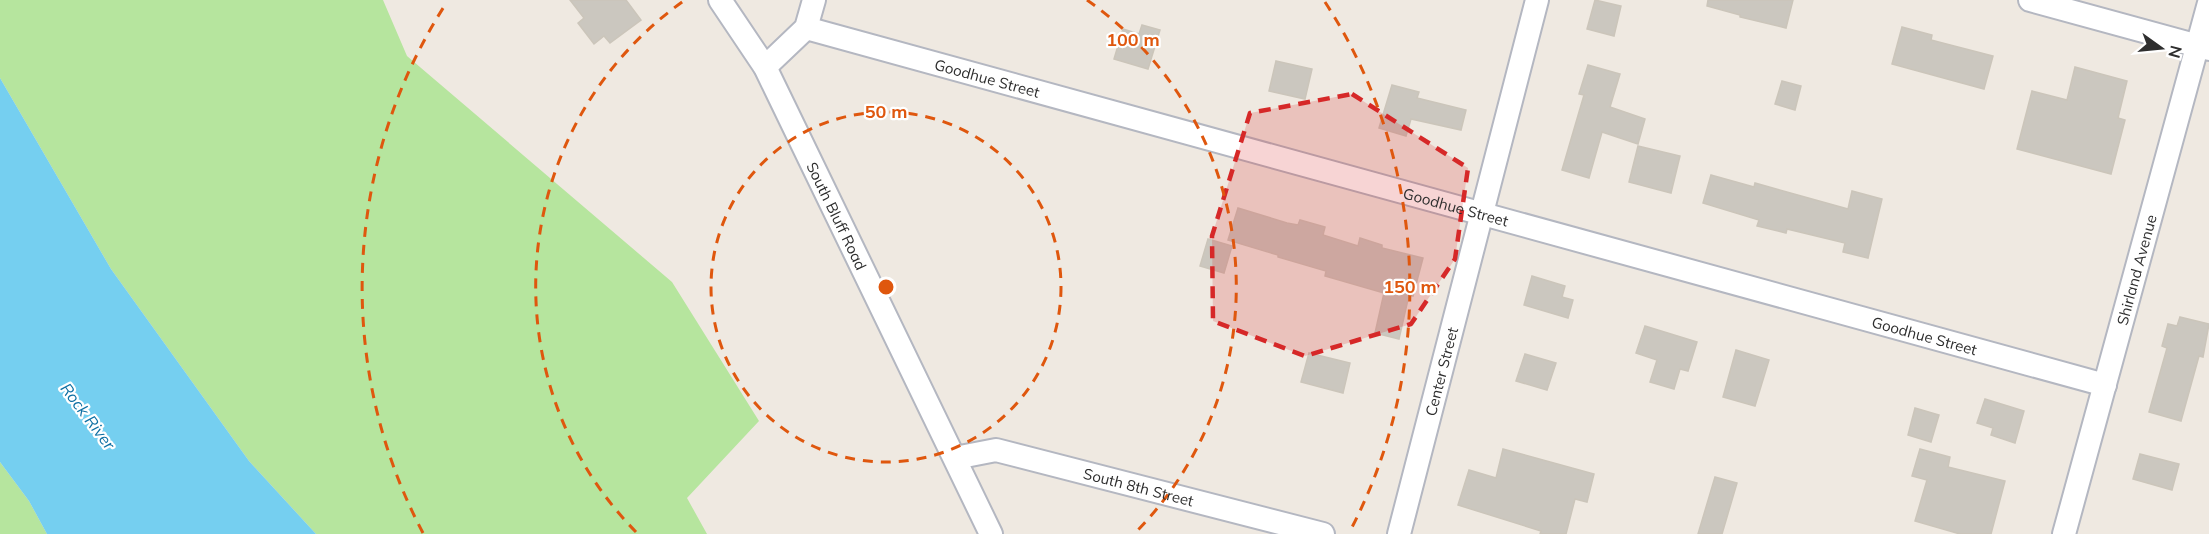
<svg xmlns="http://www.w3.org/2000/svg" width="2209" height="534" font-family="Mulish,sans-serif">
<rect width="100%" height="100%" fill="#efe9e1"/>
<path fill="#b6e59e" d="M 0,0 L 383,0 L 407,56 L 672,282 L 759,421 L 687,498 L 707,534 L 316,534 L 249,461 L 111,269 L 0,78 Z
M 0,462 L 29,501 L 47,534 L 0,534 Z"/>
<path fill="#75cff0" d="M 0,78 L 111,269 L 249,461 L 316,534 L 47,534 L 29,501 L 0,462 Z"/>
<path fill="#cbc7bf" stroke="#cbc5ba" stroke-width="1.5" d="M 570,0 L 626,0 L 641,20 L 610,43 L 604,36 L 594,44 L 578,23 L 584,18 Z
M 1595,0 L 1621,6 L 1614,36 L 1587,29 Z
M 1708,0 L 1793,0 L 1786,28 L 1740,17 L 1740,15 L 1707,6 Z
M 1142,25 L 1160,30 L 1148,69 L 1114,59 L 1123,29 L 1139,34 Z
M 1902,27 L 1932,35 L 1931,40 L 1993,56 L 1984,89 L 1892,64 Z
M 1276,61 L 1312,69 L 1305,99 L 1269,91 Z
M 1588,65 L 1620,74 L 1610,107 L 1645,119 L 1638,144 L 1602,132 L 1589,178 L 1562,170 L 1584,95 L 1579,94 Z
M 2075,67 L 2127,81 L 2118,118 L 2125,120 L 2111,174 L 2017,149 L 2032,91 L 2067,100 Z
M 1782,81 L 1801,86 L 1795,110 L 1775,104 Z
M 1392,85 L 1419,92 L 1417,98 L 1466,110 L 1461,130 L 1411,119 L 1406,136 L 1379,128 Z
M 1638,146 L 1680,156 L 1671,193 L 1629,182 Z
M 1711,175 L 1754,187 L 1755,183 L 1848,209 L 1852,191 L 1882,199 L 1868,258 L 1843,252 L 1845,243 L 1787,229 L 1786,233 L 1757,226 L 1759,220 L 1703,203 Z
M 1238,208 L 1287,223 L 1298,225 L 1300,220 L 1325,227 L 1323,235 L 1358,246 L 1360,238 L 1382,245 L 1382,248 L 1423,258 L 1413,296 L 1409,295 L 1399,339 L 1375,333 L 1384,293 L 1325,276 L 1326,271 L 1278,257 L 1278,255 L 1228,240 Z
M 1208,239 L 1232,246 L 1224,273 L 1200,266 Z
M 1532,276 L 1565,286 L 1562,297 L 1573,300 L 1568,318 L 1524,305 Z
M 2180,317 L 2209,324 L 2203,357 L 2199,356 L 2181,421 L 2149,412 L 2167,348 L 2162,346 L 2168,324 L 2177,326 Z
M 1645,326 L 1697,342 L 1688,371 L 1680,369 L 1674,389 L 1650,382 L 1657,360 L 1636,353 Z
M 1736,350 L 1769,360 L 1755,406 L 1723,397 Z
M 1309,353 L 1350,363 L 1343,393 L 1301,382 Z
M 1525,354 L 1556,363 L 1547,390 L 1516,381 Z
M 1985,399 L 2024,411 L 2015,443 L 1991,435 L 1993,428 L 1977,423 Z
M 1915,408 L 1939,415 L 1931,442 L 1908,435 Z
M 1503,449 L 1594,474 L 1587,502 L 1575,499 L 1566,534 L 1540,534 L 1541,531 L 1458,505 L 1469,470 L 1496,478 Z
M 1920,449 L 1950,457 L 1948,467 L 2005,481 L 1991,534 L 1960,534 L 1915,521 L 1927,480 L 1912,476 Z
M 2140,454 L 2179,464 L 2172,490 L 2133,479 Z
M 1715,477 L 1737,483 L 1722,534 L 1698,534 Z"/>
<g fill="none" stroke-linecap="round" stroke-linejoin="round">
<defs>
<g id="minor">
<path id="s1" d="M 720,0 L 765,67 L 991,534"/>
<path d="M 2030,0 L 2209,49"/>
<path id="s2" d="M 806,28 L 2105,385"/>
<path d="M 765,67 L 806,28 L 814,0"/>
<path id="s3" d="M 955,458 L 996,450 L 1323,534"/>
<path id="s4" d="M 1399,534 L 1537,0"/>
<path id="s5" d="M 2064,534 L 2209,3"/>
</g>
</defs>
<use href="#minor" stroke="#b4b7c1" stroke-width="26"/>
<use href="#minor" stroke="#fff" stroke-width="22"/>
</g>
<path fill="#d62828" fill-opacity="0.2" stroke="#d62828" stroke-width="4.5" stroke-dasharray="12 8" stroke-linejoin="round" d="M 1352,94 L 1468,168 L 1455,259 L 1411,324 L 1305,356 L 1213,321 L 1212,236 L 1250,113 Z"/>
<g fill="none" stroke="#df570e" stroke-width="3" stroke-dasharray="10 8">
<circle cx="886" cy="287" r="175"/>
<path d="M636 532A350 350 0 0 1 685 0M1087 0A350 350 0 0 1 1136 532"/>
<path d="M423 533A524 524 0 0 1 447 2M1325 2A524 524 0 0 1 1349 533"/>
</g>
<g text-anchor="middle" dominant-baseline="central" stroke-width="4.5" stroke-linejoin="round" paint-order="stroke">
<g font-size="15" fill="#2e2e2e" stroke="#fff">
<text stroke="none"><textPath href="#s2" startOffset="188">Goodhue Street</textPath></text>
<text stroke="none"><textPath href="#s2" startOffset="674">Goodhue Street</textPath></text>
<text stroke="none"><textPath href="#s1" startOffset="246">South Bluff Road</textPath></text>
<text stroke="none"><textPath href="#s5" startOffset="274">Shirland Avenue</textPath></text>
<text stroke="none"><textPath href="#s2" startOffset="1160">Goodhue Street</textPath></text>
<text stroke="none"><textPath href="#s4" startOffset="168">Center Street</textPath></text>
<text stroke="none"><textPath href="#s3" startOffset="189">South 8th Street</textPath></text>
</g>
<g font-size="16" font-style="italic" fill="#0d6fa3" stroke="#fff">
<text transform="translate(88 416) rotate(53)">Rock River</text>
</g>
</g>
<circle cx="886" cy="287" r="9" fill="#df570e" stroke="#fff" stroke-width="3"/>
<g font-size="18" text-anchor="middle" font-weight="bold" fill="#df570e" stroke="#fff" stroke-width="4.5" stroke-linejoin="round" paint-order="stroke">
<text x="1133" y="46">100 m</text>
<text x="886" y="118">50 m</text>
<text x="1410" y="293">150 m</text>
</g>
<g transform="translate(2161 48) rotate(105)" stroke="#ffffff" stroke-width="4.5" paint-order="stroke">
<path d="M0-4.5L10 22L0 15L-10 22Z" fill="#2e2e2e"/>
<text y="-9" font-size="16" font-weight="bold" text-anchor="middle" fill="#2e2e2e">N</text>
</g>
</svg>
